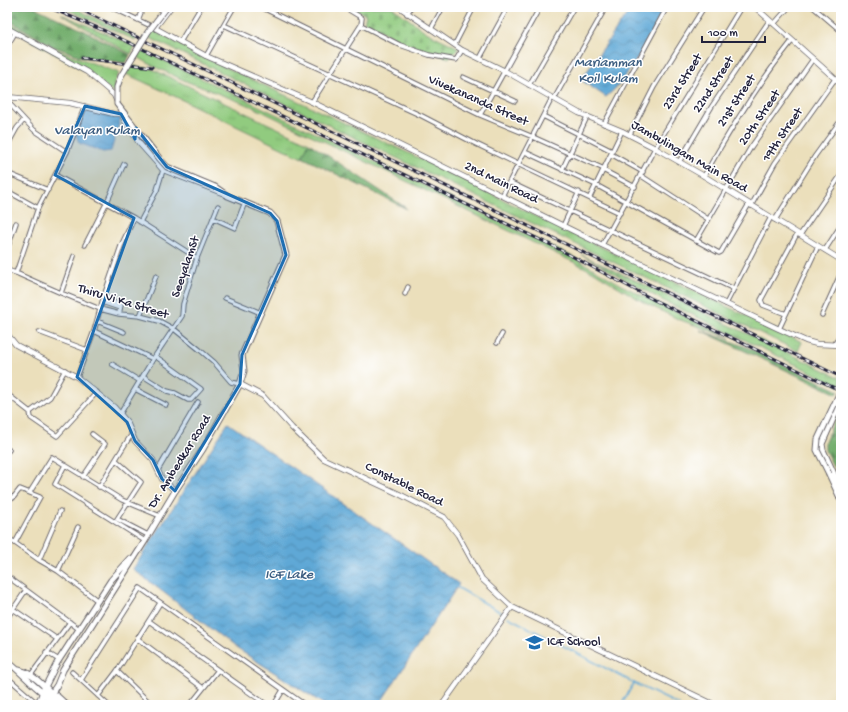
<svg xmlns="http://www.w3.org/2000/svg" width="848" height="712" font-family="'Gochi Hand',sans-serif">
<defs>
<pattern id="grass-tufts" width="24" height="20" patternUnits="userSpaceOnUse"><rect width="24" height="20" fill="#91cb7f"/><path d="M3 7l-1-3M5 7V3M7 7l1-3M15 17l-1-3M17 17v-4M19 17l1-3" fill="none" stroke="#7dae6f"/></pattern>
<pattern id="forest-firs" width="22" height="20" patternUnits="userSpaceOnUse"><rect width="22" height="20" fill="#74af6e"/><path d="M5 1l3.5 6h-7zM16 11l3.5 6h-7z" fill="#5f8e5c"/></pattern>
<pattern id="cemetery-stones" width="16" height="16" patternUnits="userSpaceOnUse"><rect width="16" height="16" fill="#91cb7f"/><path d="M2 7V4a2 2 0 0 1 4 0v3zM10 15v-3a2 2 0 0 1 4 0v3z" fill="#7dae6f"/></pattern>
<pattern id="water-waves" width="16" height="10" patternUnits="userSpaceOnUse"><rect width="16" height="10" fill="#5ea8d6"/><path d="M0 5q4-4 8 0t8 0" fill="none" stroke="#4d88af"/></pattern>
</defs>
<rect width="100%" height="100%" fill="#fff"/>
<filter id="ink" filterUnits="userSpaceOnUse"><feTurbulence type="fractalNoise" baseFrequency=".025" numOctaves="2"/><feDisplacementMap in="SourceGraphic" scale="8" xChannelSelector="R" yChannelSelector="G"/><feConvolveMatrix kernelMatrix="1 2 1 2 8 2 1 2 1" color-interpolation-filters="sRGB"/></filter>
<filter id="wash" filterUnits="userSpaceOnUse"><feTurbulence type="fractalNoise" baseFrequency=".012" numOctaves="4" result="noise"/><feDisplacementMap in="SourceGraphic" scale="16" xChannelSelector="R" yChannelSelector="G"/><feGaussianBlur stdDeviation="0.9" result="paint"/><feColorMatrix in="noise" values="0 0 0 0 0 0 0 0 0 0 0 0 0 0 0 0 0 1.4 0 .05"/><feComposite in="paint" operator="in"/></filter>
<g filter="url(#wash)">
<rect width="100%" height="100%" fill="#ebdfbb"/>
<path fill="url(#grass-tufts)" stroke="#5a765d" d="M 62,7 L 72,7 L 137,38 L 135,40 Z
M 61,14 L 135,46 L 131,54 Z
M 7,21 L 52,48 L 119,73 L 114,83 L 114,93 L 87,72 L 7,27 Z
M 152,29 L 206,58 L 455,175 L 535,216 L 802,342 L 798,351 L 353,137 L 148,37 Z
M 140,49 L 571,256 L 627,288 L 730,338 L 678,319 L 645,303 L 594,272 L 251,106 L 188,82 L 153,66 L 136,56 Z
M 129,65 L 152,69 L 309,143 L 302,158 L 170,94 L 124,73 Z
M 582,255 L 841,378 L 840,386 L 662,300 Z"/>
<path fill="url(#forest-firs)" stroke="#4b6854" d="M 7,7 L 34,7 L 89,33 L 130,55 L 126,63 L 83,57 L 52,46 L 7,19 Z
M 309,143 L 406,208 L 407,209 L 302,157 Z
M 700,330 L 749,348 L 839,391 L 837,394 Z
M 839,410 L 841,411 L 841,482 L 825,450 L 825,442 Z"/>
<path fill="url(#cemetery-stones)" stroke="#5a765d" d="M 351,7 L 392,7 L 426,32 L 459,48 L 449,58 L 404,43 L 364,22 L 366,15 Z"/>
<path fill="url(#water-waves)" stroke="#406588" d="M 632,7 L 664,7 L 645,46 L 620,84 L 606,97 L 581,80 Z
M 87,111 L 121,117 L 111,151 L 103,152 L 79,143 L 76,135 L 84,114 Z
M 228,423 L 459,584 L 379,705 L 325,705 L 236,648 L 133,569 Z"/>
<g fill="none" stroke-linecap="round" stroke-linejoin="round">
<path stroke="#5ea8d6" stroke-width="1.5" d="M 455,586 L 502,613
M 508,617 L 634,683 L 679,705
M 621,705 L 634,683"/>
</g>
</g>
<g filter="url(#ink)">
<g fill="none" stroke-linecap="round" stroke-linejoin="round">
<defs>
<path id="minor" d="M 111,7 L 153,27
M 261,7 L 480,115 L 533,137 L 604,169
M 813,7 L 841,31
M 407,14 L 411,7
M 138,20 L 143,7
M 774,24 L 789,7
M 224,25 L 422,116 L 476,144 L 620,213
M 361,25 L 400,45 L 429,55 L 456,60 L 462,50
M 431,29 L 443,7
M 180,42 L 201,7
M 455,44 L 474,7
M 7,46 L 15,33
M 206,56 L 234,7
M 480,58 L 508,7
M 463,77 L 515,101
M 529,85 L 574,7
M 554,99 L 606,7
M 7,101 L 34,130 L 67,152
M 312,102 L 361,25 L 362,18 L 344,7
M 480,115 L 540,7
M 543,116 L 612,151
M 604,124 L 667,7
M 630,134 L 654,87 L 704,7
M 7,146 L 17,128 L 24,120
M 525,152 L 596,185 L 719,253 L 721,252 L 749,204
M 611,154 L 643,172
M 679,162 L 712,106 L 769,21
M 562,170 L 587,117
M 603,170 L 635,187
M 7,173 L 48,190
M 55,175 L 134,218 L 197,258
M 640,175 L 708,219
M 704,176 C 731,128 758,84 792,41
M 509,182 L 734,289
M 7,191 L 38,208
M 502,196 L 552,98
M 590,197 L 622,131
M 751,206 L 775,163 L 835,79
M 7,216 L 7,215
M 213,218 L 235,228 L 245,202
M 775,220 L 815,156 L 841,120
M 140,222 L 157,190 L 163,170
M 563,226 L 579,192
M 800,235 L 841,175
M 696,241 L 751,147 L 813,59
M 85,245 L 107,202 L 124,164
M 602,245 L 655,148 L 741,7
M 7,249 L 16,223
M 825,250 L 841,225
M 7,270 L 16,273 L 61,293 L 100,309 L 119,314 L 140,316 L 159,321 L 174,329 L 200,350 L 214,362 L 231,382 L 240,384
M 16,273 L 38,208 L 67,152 L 85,106
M 61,293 L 74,256
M 405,294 L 408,287
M 225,298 L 261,313
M 103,299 L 121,305 L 119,314
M 102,302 L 120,308
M 726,304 L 771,217
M 786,314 L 763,305 L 761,300 L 797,234
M 822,315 L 841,273
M 140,316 L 156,276
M 97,321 L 124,332
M 779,329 L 818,246
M 94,331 L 153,359
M 39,332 L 87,350
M 497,343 L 502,334
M 835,344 L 841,332
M 112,364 L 140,381
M 143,376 L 167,391 L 175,393 L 188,400 L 191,400 L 201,389 L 155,356
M 77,377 L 94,331 L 103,299 L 121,246 L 134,218
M 135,389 L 166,405
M 7,394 L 30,412 L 50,397 L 65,370
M 30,412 L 31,418 L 57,436 L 97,392
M 120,414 L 153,359 L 182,316 L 183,304 L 197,258 L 218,206
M 7,452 L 9,450
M 116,460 L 141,482 L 117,519 L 148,535
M 65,465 L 55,484 L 145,541
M 158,470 L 198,402
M 83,477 L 105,444 L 92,434
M 99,487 C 110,470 120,451 132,434
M 30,492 L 52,457 L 122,500 L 160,516
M 7,494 L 13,498 L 20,489 L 40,497 L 15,543 L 39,560 L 58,571 L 98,601
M 7,537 L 15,543
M 39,560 L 60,511
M 58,571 L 78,527
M 7,576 L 79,629
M 13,609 L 57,639
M 7,618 L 26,590
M 149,621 L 267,705
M 138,639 L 203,688
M 46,652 L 59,660
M 117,671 L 152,705
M 72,672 L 108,705
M 30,676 L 70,622
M 7,677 L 38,704
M 81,680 L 140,588 L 305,705
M 57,695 L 68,705
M 98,696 L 117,671 L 160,603
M 190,705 L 218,670
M 274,705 L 283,690"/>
<path id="tertiary" d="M 171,7 L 155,28 L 206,56 L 312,102 L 602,245 L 779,329 L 806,341 L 817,344 L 841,345
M 399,7 L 462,50 L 505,71 L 579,113 L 622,131 L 655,148 L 704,176 L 841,260
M 755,7 L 841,84
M 7,28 L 87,72 L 114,95 L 125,121 L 139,143 L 163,170 L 222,193
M 7,97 L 70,103 L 114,114 L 121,114
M 7,334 L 16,345 L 77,377 L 114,407 L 127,422 L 135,441 L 153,460 L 162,479 L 175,491
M 240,384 L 263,396 L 292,428 L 324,459 L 399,494 L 444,517 L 458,535 L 482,579 L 512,607 L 715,705
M 442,705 L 512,607"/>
<path id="secondary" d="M 841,401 L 822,444 L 823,450 L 841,489
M 829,474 L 841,500
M 7,661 C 20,671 30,683 43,693
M 19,670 C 29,672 38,680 45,687 L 57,663 L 111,580 L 130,559
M 51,694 L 57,685 L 63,670 L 145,541 L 175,491 L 203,449 L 240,384 L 244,371 L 242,355 L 286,255 L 277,221 L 270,213 L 228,196 L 215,187"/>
<path id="primary" d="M 43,693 L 55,705
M 37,705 L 41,698 L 45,687 L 62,705
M 43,705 L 49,697"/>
</defs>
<use href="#minor" stroke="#686468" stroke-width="5.5"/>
<use href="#tertiary" stroke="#686468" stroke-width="6"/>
<use href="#secondary" stroke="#686468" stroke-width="7"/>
<use href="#primary" stroke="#686468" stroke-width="8"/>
<use href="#minor" stroke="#fff" stroke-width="3.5"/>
<use href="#tertiary" stroke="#fff" stroke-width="4.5"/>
<use href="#secondary" stroke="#fff" stroke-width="5"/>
<use href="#primary" stroke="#fff" stroke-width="6"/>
<defs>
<path id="rail" d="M 48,7 L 105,31 L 553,246 L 654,300 L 841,391
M 75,7 L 841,377
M 82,58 L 152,67"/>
</defs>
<use href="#rail" stroke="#22223b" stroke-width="3"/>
<use href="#rail" stroke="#fff" stroke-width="1.5" stroke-dasharray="4.5" stroke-linecap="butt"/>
<defs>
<path id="secondary-bridge" d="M 167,7 L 148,32 L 121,76 L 117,87 L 117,104 L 159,158 L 167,167 L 215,187
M 829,474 L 817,450 L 818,439 L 841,390"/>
</defs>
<use href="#secondary-bridge" stroke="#686468" stroke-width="7" stroke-linecap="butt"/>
<use href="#secondary-bridge" stroke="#fff" stroke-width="5"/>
</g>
</g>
<path fill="#1f6fb2" fill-opacity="0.2" stroke="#1f6fb2" stroke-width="3" stroke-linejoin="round" d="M 85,106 L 121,114 L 135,139 L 136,128 L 167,167 L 270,213 L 277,221 L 284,247 L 286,255 L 242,355 L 240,384 L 175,491 L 162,479 L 153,460 L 135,441 L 127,422 L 77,377 L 134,218 L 55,175 Z"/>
<defs>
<symbol id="school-bare" viewBox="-9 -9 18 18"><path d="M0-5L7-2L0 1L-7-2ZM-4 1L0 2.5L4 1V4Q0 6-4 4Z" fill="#1f6fb2" stroke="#fff" stroke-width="2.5" paint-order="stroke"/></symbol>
</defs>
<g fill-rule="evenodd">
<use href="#school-bare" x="522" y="630" width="25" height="25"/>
</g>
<g text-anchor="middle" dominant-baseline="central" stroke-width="3" stroke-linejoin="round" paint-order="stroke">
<g font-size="13" fill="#22223b" stroke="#fff">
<text transform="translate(683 82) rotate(-58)">23rd Street</text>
<text transform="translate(714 85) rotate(-57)">22nd Street</text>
<text transform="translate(478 101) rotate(24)">Vivekananda Street</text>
<text transform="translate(737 101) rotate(-57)">21st Street</text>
<text transform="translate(760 118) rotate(-56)">20th Street</text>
<text transform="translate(783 135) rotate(-56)">19th Street</text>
<text transform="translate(689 157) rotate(30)">Jambulingam Main Road</text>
<text transform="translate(501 183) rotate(26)">2nd Main Road</text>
<text transform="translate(186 267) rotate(-71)">SeeyalamSt</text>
<text transform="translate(123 302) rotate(17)">Thiru Vi Ka Street</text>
<text transform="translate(180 462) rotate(-58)">Dr. Ambedkar Road</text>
<text transform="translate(404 485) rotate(26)">Constable Road</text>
</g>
<g font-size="13" fill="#22223b" stroke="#fff" text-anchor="start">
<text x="547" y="642">ICF School</text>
</g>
<g font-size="14" font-style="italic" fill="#3d5e81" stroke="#fff">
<text x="608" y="63">Mariamman<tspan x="608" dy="16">Koil Kulam</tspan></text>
<text x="97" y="131">Valayan Kulam</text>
<text x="289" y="575">ICF Lake</text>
</g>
</g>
<rect width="848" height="712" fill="none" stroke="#fff" stroke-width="24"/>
<path d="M702 36v6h63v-6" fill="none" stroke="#22223b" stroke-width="2"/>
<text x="708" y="36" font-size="12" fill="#22223b" stroke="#ffffff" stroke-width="3" paint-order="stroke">100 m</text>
</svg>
